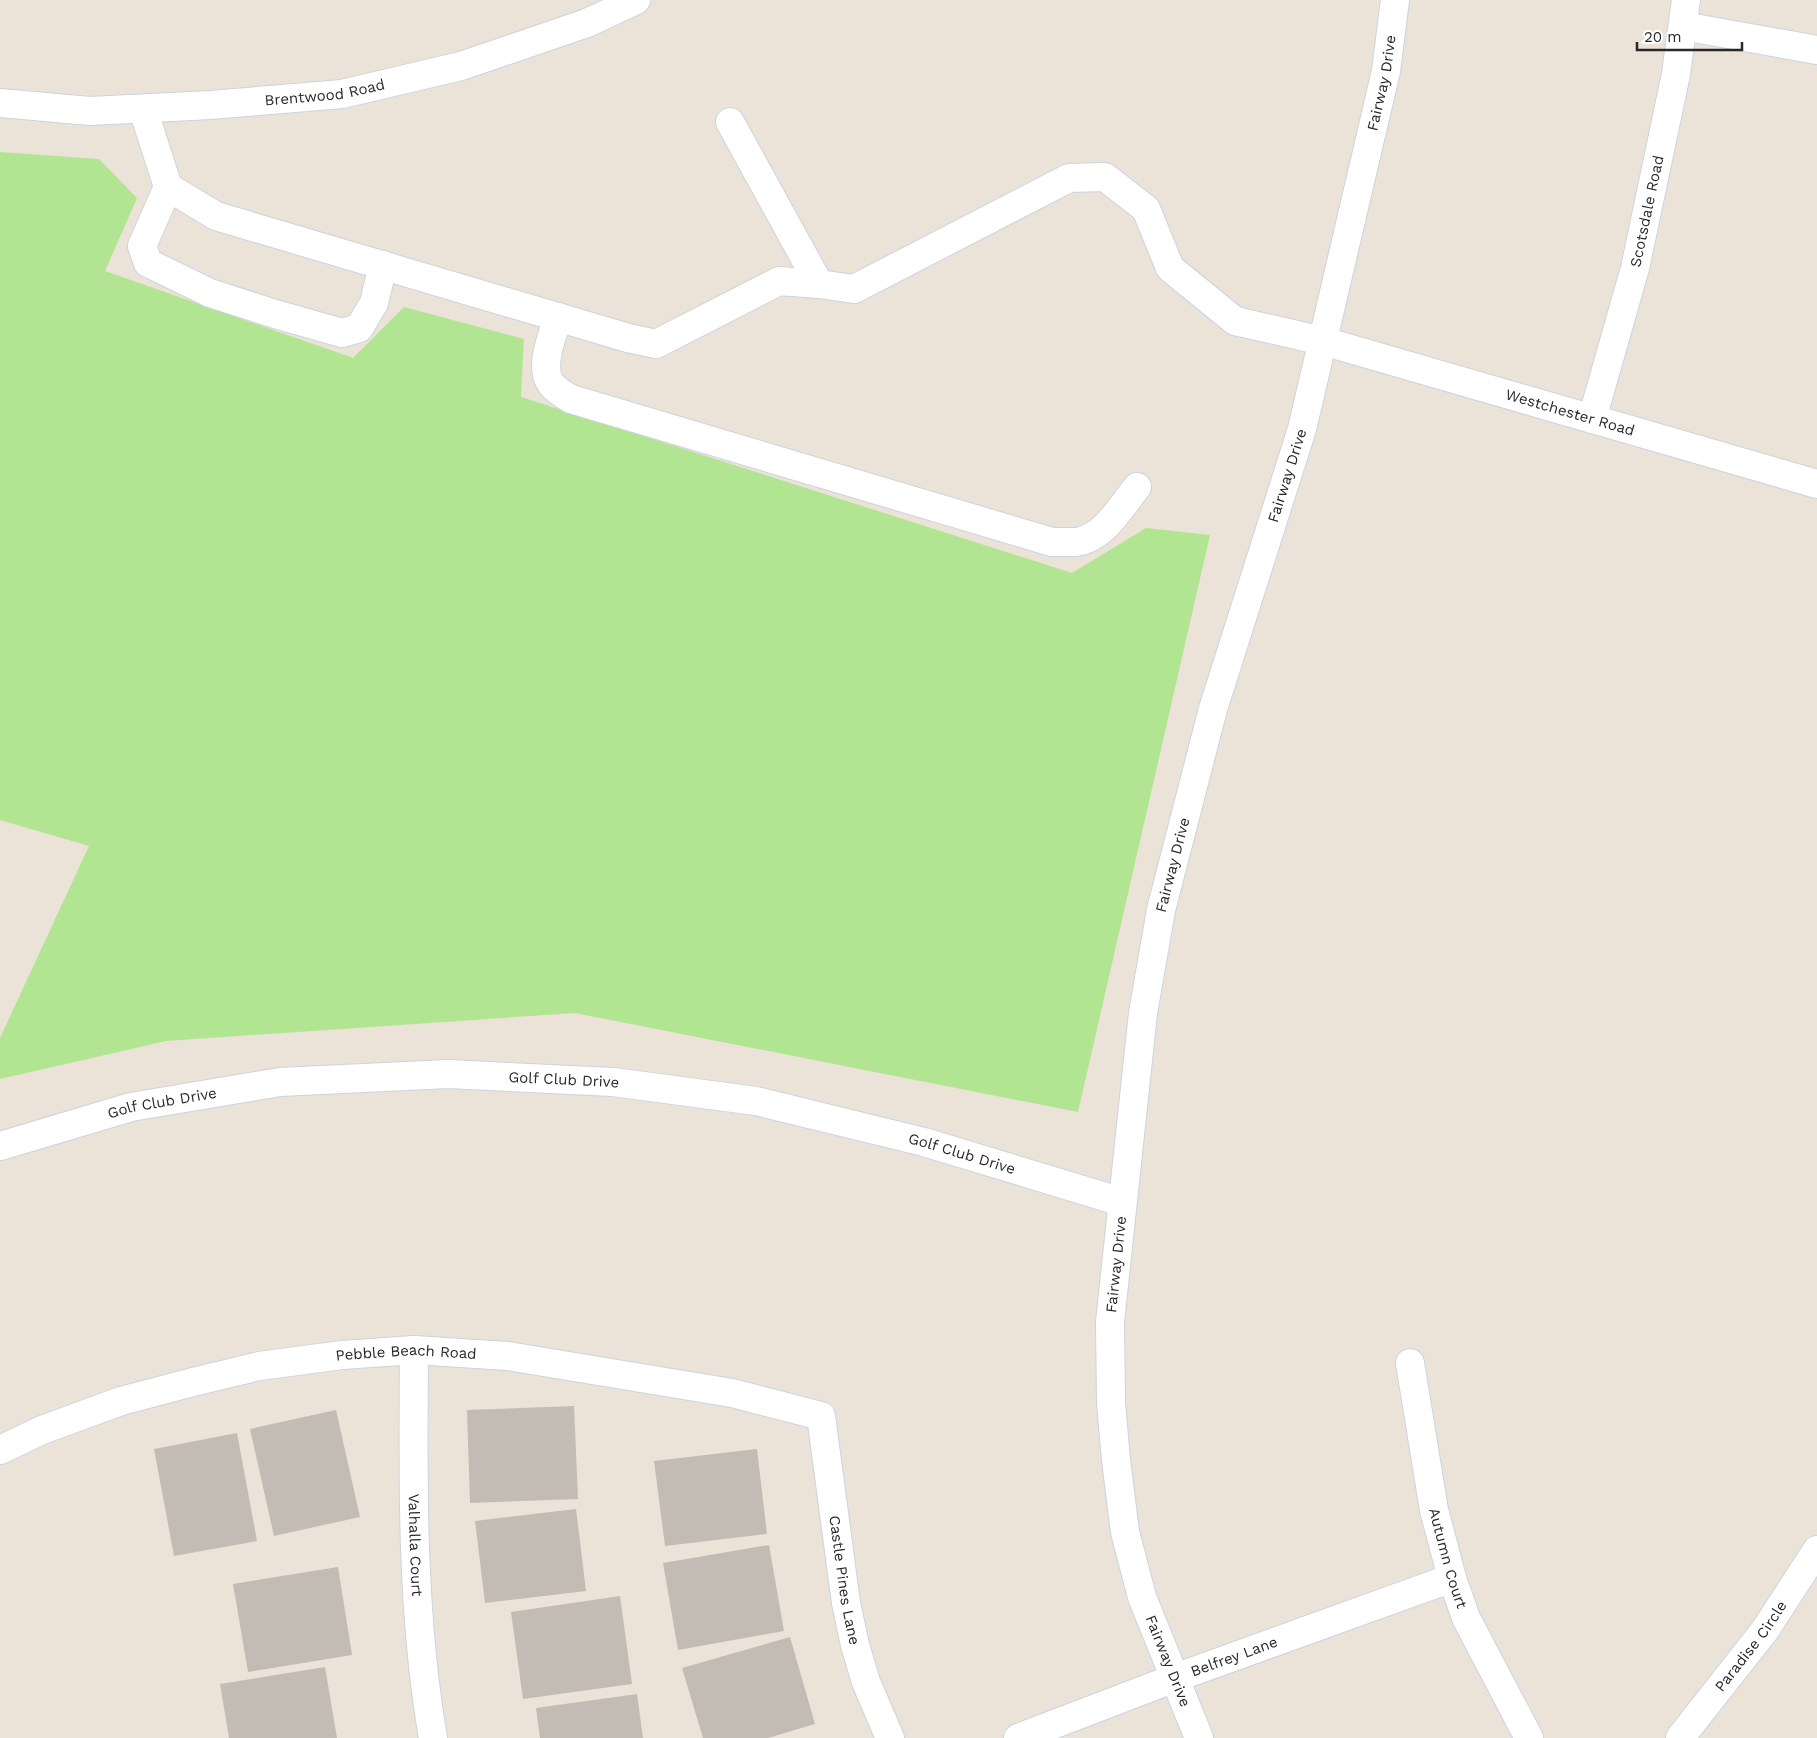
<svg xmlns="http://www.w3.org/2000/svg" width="1817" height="1738" font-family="'Work Sans',sans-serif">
<rect width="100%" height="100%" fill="#ebe2d8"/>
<path fill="#b2e591" d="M 0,152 L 99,159 L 137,198 L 105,271 L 353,358 L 404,307 L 524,339 L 521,397 L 1072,573 L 1146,528 L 1210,535 L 1078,1112 L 575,1013 L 166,1041 L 0,1079 L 0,1038 L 89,846 L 0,820 Z"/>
<path fill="#c3bcb5" d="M 574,1406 L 578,1499 L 470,1503 L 467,1410 Z
M 336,1410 L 360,1517 L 274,1536 L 250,1429 Z
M 237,1433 L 257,1541 L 174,1556 L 154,1449 Z
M 757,1449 L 767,1534 L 665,1546 L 654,1461 Z
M 576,1509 L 586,1591 L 485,1603 L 475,1521 Z
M 769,1545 L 784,1631 L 678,1650 L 663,1563 Z
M 338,1567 L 352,1655 L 248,1672 L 233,1584 Z
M 620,1596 L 632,1684 L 523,1699 L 511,1612 Z
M 790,1637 L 815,1724 L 768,1738 L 703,1738 L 682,1668 Z
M 325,1667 L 337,1738 L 229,1738 L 220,1684 Z
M 637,1694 L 643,1738 L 540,1738 L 536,1708 Z"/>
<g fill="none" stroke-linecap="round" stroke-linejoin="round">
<defs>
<g id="minor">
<path d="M 1683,26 L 1817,50"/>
<path id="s1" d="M 0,103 L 90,111 L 211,105 L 342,94 L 461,66 L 587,23 L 636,0"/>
<path id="s2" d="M 143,109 L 168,187 L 216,216 L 628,338 L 656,344 L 779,281 L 819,284 L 854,289 L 1069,178 L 1105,177 L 1146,209 L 1170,268 L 1235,321 L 1323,341 L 1817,484"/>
<path d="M 730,122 L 819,284"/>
<path d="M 168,187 L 142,246 L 148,263 L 210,293 L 275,314 L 342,333 L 359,328 L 374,303 L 383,265"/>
<path d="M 558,317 C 553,334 543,357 547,375 C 549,386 562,394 571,399 L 1052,542 C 1060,542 1069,542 1076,542 C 1104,538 1121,507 1137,487"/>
<path id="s3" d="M 1592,419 L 1635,268 L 1676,74 L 1686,0"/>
<path id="s4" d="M 0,1146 L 131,1107 L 280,1082 L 448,1074 L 613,1082 L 756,1101 L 924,1142 L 1122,1202"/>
<path id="s5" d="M 414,1350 C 413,1480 411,1610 433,1738"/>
<path id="s6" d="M 1410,1363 L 1434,1510 L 1452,1578 L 1466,1618 L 1529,1738"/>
<path id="s7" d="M 0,1450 L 42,1430 L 121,1401 L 193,1382 L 259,1366 L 342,1355 L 414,1350 L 508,1356 L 732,1393 L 821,1416 L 846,1603 L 855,1645 L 866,1682 L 890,1738"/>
<path id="s8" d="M 1018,1738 L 1175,1678 L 1452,1578"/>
<path id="s9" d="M 1199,1738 L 1142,1597 L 1125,1532 L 1116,1460 L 1111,1403 L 1110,1322 L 1143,1013 L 1161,910 L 1213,709 L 1302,429 L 1386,71 L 1395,0"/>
<path id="s10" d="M 1680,1738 L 1765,1630 L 1817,1550"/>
</g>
</defs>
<use href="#minor" stroke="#cdd3e2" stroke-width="30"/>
<use href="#minor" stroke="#fff" stroke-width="28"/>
</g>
<g text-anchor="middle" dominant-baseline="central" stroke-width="4" stroke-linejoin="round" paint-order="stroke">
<g font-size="15" fill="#282828" stroke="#fff">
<text stroke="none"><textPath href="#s9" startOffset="1702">Fairway Drive</textPath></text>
<text stroke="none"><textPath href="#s1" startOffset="326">Brentwood Road</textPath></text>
<text stroke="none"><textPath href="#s3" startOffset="215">Scotsdale Road</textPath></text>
<text stroke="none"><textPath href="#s2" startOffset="1635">Westchester Road</textPath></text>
<text stroke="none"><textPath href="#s9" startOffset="1298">Fairway Drive</textPath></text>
<text stroke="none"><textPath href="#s9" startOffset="892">Fairway Drive</textPath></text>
<text stroke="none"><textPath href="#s4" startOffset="572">Golf Club Drive</textPath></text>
<text stroke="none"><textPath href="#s4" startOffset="168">Golf Club Drive</textPath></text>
<text stroke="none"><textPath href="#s4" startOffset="978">Golf Club Drive</textPath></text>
<text stroke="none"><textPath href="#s9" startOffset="488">Fairway Drive</textPath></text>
<text stroke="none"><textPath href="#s7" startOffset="421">Pebble Beach Road</textPath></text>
<text stroke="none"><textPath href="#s5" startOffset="195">Valhalla Court</textPath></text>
<text stroke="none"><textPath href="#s6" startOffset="199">Autumn Court</textPath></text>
<text stroke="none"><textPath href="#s7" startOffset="1008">Castle Pines Lane</textPath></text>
<text stroke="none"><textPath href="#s10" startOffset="116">Paradise Circle</textPath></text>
<text stroke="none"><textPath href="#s8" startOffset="231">Belfrey Lane</textPath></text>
<text transform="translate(1168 1661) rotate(68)">Fairway Drive</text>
</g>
</g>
<path d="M1637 42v8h105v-8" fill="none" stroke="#282828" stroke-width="2.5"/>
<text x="1644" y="42" font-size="15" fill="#282828" stroke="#ffffff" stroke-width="4" paint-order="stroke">20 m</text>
</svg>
